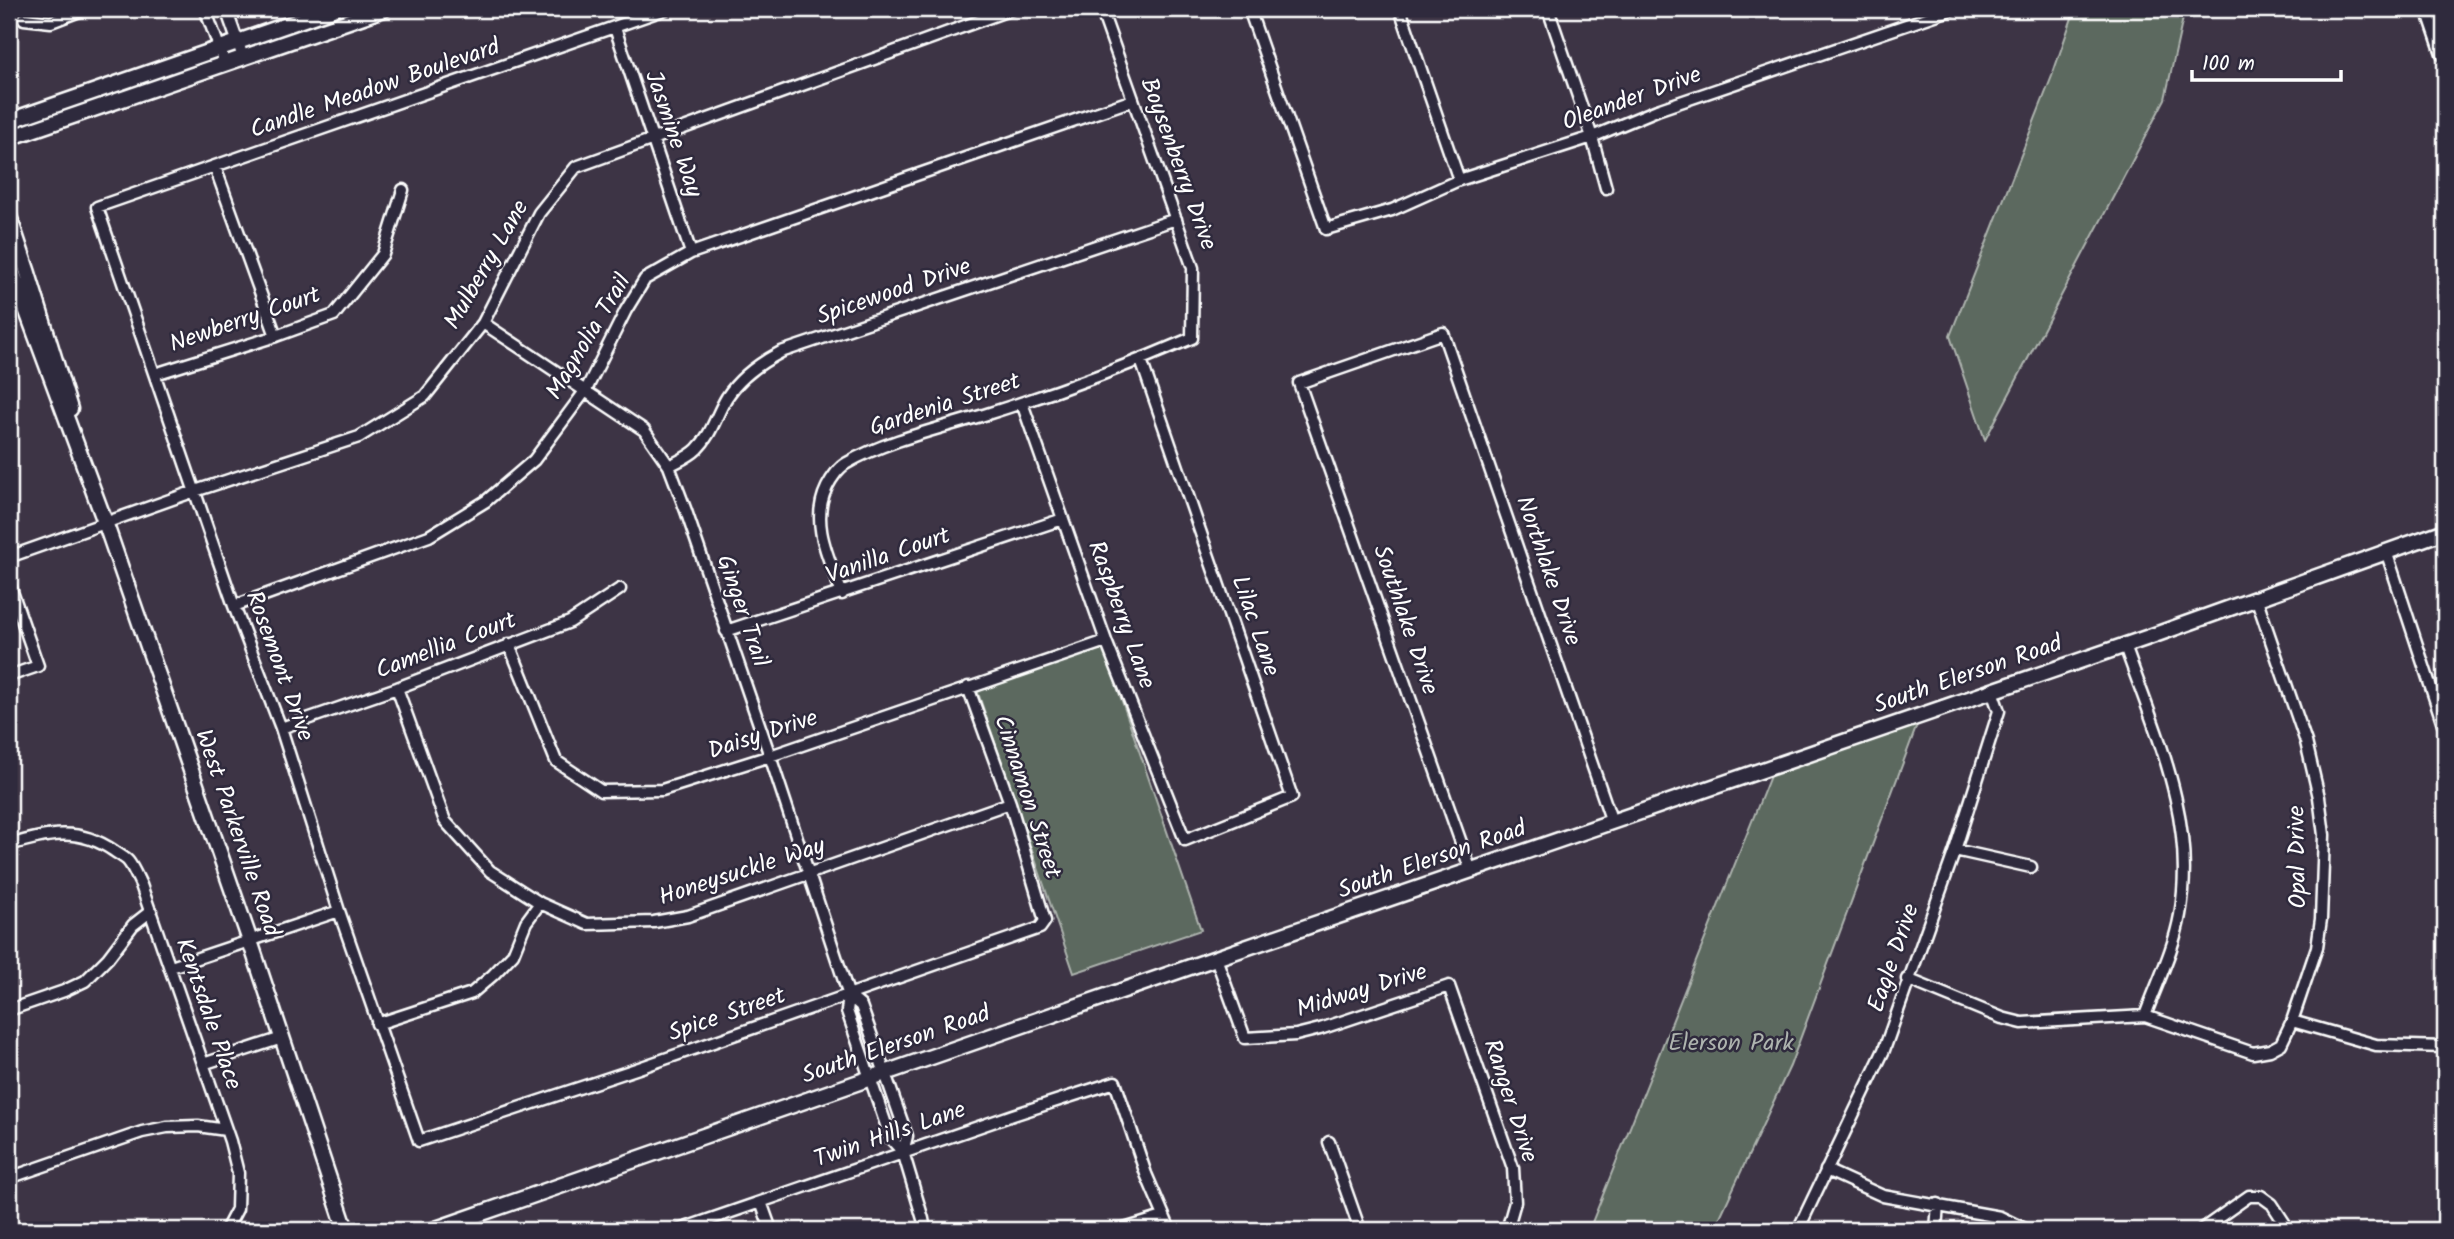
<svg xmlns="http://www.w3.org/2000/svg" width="2454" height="1239" font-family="Kalam,sans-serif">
<rect width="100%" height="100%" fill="#3d3445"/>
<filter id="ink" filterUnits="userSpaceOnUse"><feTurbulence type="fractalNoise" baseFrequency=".0143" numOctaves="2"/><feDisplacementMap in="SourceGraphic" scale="14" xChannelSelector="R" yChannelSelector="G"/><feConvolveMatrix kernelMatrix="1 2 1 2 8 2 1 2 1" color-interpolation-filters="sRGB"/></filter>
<g filter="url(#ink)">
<path fill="#5c695f" stroke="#aeb4af" stroke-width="2" d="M 2075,9 L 2185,9 L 2165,99 L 1985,440 L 1950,336 L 2052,76 Z
M 1103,646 L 1201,930 L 1074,973 L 977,690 Z
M 1917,725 L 1790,1066 L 1714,1230 L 1589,1230 L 1774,766 Z"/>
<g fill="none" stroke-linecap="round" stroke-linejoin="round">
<defs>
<path id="street" d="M 205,9 L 225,63
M 226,9 L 243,57
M 666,9 L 97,207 L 234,606 L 281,728 L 339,911 L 419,1141 L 639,1068 L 1040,928 L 1045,921 L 1010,803 L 968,687
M 1249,9 L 1326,229 L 1392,210 L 1459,180 L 1592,137 L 1657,110 L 1953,9
M 1400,9 L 1459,180
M 1548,9 L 1592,137 L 1606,188
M 24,19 L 51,22 L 85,9
M 615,28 L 691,253
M 215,167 L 276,336
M 483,323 L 644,430 L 669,466 L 686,511 L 770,756 L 849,996 L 847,1011 L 891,1139 L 903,1152 L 923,1219 L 925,1230
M 155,374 L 276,336 L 334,315 L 383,254 L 403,190
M 1022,403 L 1106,641 L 1185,840 L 1292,797 L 1141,360
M 669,466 C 678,461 689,457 697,449 C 712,434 716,415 727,397 C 740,377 760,363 781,352 L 1176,219
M 2387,554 L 2445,730
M 9,557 L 195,491 L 359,437 L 425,396 L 483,323 L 539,213 L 576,167 L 1012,9
M 9,583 L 38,666 L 9,676
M 842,594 C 830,560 809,523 827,487 C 831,479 839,467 847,463 C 884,441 945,427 987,414 C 1057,392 1125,367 1192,338 L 1193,268 L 1101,9
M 234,606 L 429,536 L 486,501 L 534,460 L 586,390 L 626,310 L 645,279 L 691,253 L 1133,100
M 726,631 L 1063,519
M 509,644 L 556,761 L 601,791 L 662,790 L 770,756 L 1106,641
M 2125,646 C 2156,734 2197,819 2180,915 C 2174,949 2157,983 2145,1016
M 397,688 L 445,821 L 490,871 L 540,903 L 587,924 L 654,922 L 688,916 L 1010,803
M 281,728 L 397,688 L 570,622 L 620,589
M 9,845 C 48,834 78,826 114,851 C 118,854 124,857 128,861 C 133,867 137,877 141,885 L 230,1141 L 238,1173 L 237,1209 L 226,1230
M 1955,850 L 2031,867
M 1471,871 L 1299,383 L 1443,333 L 1612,822
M 1216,958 L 1245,1038 L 1296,1035 L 1320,1029 L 1449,986 L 1513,1168 L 1515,1202 L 1507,1230
M 171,967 L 339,911
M 1907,979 L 2002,1018 L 2022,1023 L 2145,1016 L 2253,1053 L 2270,1050 L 2281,1044 L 2292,1021 L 2317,947 L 2321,919 L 2324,835 L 2319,797 L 2306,742 L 2257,600
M 849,996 L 861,1006 L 885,1073 L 907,1136 L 903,1152
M 9,1010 L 64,991 L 85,981 L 108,958 L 133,925 L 151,911
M 2292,1021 L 2376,1045 L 2445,1047
M 377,1024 L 472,993 L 493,975 L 513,954 L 526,922 L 540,903
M 203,1064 L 282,1038
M 1329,1142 L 1360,1230
M 1826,1170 L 1883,1196 L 2000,1217 L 2027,1230
M 9,1178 L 142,1132 L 167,1127 L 198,1126 L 226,1130
M 761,1202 L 771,1230
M 679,1230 L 1013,1115 L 1115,1082 L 1146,1174 L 1170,1230
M 1121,1230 L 1163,1217
M 1798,1230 L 1884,1050 L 1955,850 L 1999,711 L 1992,691
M 1936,1230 L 1938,1204
M 2201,1230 L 2249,1196 L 2261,1196 L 2272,1204 L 2289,1230"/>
<path id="secondary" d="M 9,121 L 333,9
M 9,138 L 384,9
M 9,216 L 28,273 L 70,409
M 9,263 L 105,522 L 250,941 L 346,1230
M 433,1230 L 1216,958 L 2149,637 L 2445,531"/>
<path id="primary" d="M 2430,9 L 2445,53"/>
</defs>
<use href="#street" stroke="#fff" stroke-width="15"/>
<use href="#secondary" stroke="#fff" stroke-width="19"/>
<use href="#primary" stroke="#fff" stroke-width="21"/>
<use href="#street" stroke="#2f2a3d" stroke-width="10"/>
<use href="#secondary" stroke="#2f2a3d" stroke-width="14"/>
<use href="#primary" stroke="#2f2a3d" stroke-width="16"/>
</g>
</g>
<g text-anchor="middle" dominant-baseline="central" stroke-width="5" stroke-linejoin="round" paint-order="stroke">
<g font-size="24" fill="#fff" stroke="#2f2a3d">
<text transform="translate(375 89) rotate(-19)">Candle Meadow Boulevard</text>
<text transform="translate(1632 99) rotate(-20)">Oleander Drive</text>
<text transform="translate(673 134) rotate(71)">Jasmine Way</text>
<text transform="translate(1178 164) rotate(70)">Boysenberry Drive</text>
<text transform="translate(487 265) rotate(-60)">Mulberry Lane</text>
<text transform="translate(894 292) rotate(-19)">Spicewood Drive</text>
<text transform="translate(245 320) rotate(-19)">Newberry Court</text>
<text transform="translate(589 337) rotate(-59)">Magnolia Trail</text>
<text transform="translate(945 405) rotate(-18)">Gardenia Street</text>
<text transform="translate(888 556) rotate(-19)">Vanilla Court</text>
<text transform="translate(1548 571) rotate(71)">Northlake Drive</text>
<text transform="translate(742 611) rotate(71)">Ginger Trail</text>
<text transform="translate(1121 615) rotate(70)">Raspberry Lane</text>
<text transform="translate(1405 620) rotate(71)">Southlake Drive</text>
<text transform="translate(1255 626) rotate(71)">Lilac Lane</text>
<text transform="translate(446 646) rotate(-21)">Camellia Court</text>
<text transform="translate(279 666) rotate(70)">Rosemont Drive</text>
<text transform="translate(1968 675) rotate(-19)">South Elerson Road</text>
<text transform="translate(763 735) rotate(-18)">Daisy Drive</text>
<text transform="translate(1027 797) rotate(72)">Cinnamon Street</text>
<text transform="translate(237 833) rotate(71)">West Parkerville Road</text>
<text transform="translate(2298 857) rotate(-91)">Opal Drive</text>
<text transform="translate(1432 860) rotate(-19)">South Elerson Road</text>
<text transform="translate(742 872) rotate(-18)">Honeysuckle Way</text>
<text transform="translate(1894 958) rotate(-71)">Eagle Drive</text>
<text transform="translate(1362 991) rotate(-17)">Midway Drive</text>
<text transform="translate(208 1014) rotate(71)">Kentsdale Place</text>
<text transform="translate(727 1015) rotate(-19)">Spice Street</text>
<text transform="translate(896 1045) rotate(-19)">South Elerson Road</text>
<text transform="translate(1510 1101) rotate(72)">Ranger Drive</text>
<text transform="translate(890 1135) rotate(-19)">Twin Hills Lane</text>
</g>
<g font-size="24" fill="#aeb4af" stroke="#2f2a3d">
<text x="1731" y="1043">Elerson Park</text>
</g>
</g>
<rect width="2454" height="1239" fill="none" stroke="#2f2a3d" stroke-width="35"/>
<rect x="18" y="18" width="2419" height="1204" fill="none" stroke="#fff" stroke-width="2.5" filter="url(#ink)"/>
<path d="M2192 70v10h149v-10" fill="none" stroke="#ffffff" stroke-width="3.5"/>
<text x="2202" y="70" font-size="21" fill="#ffffff" stroke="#2f2a3d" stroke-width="5" paint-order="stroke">100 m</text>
</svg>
